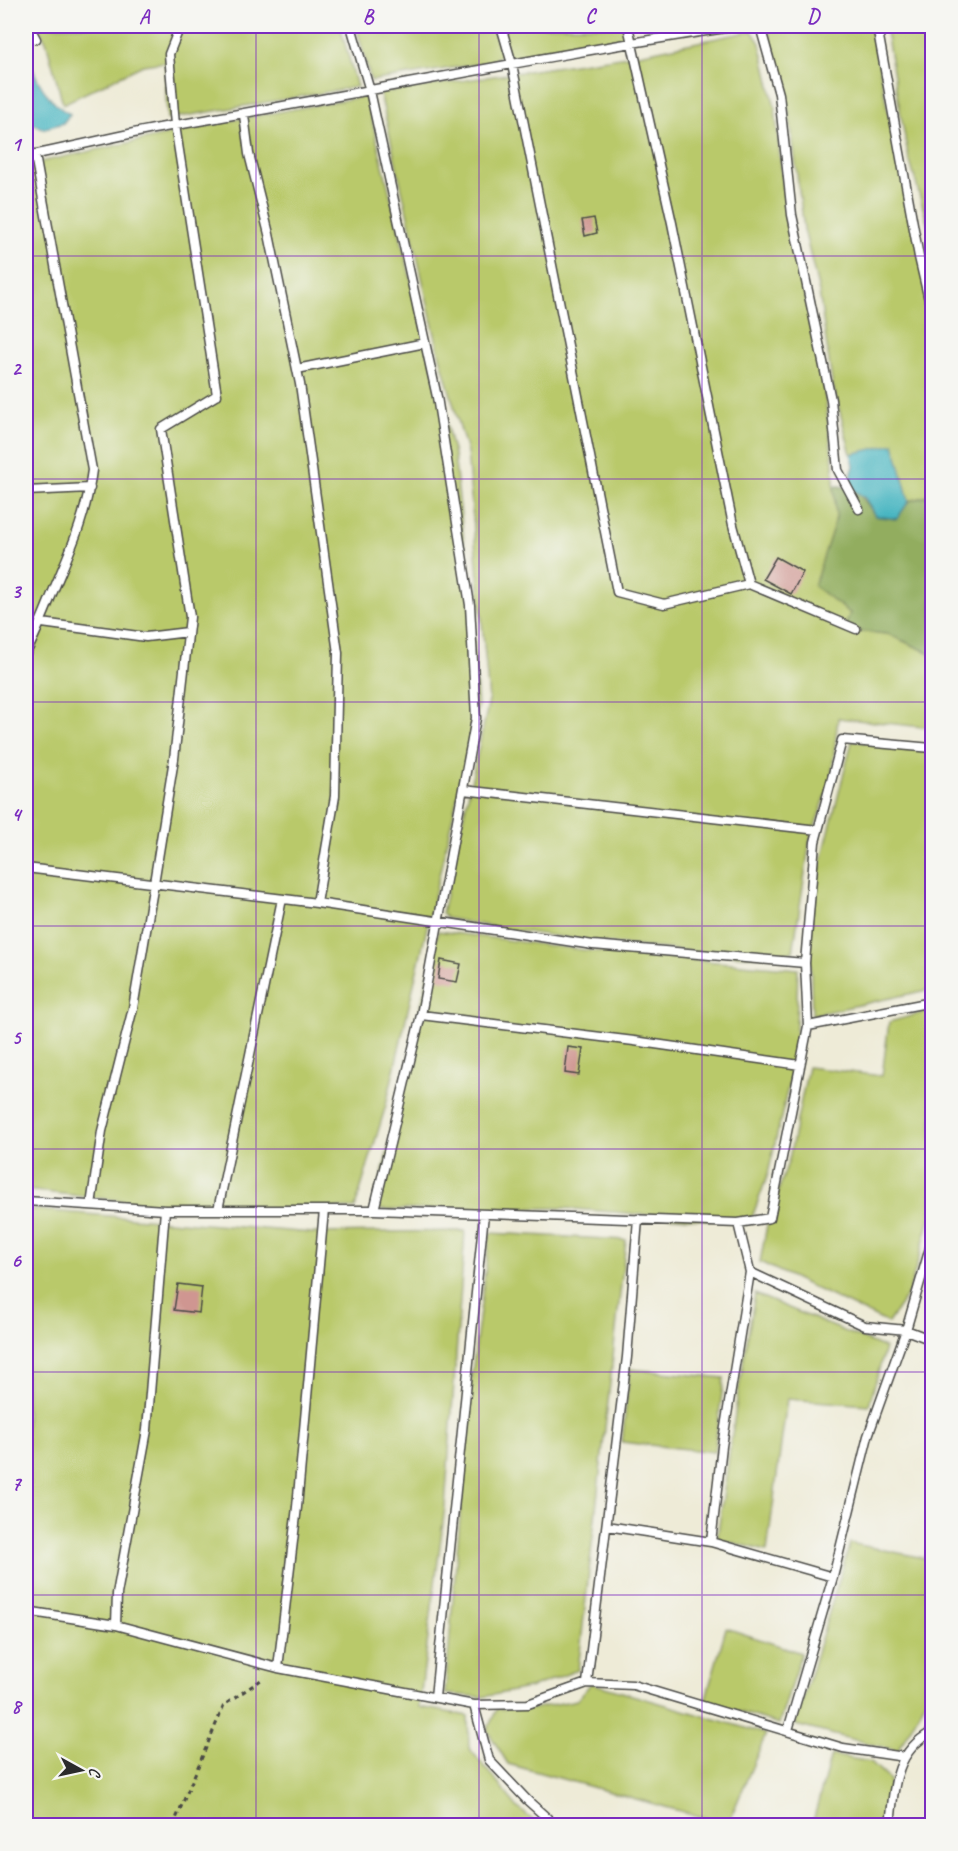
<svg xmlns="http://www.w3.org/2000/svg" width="958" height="1851" font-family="Caveat,sans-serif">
<rect width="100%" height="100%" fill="#f6f6f2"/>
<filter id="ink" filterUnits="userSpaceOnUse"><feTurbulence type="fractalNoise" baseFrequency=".0167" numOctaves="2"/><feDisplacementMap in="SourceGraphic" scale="12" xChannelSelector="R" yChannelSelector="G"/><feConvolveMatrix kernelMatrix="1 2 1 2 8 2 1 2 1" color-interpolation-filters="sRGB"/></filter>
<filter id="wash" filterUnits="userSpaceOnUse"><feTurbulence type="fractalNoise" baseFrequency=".008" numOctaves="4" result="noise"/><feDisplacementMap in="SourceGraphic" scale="24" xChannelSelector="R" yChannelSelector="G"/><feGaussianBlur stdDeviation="1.35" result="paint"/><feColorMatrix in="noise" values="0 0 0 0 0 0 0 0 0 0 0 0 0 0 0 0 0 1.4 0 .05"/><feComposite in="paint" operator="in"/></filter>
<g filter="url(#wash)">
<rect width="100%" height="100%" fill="#eeebd7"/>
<path fill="#b9c96b" stroke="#727a4b" stroke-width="1.5" d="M 37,26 L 340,26 L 357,87 L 167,119 L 165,62 L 143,65 L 63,104 L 46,41 Z
M 356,26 L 493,26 L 501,55 L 490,62 L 371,81 Z
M 501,26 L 627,26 L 630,36 L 508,59 Z
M 786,26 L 871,26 L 896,152 L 932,290 L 932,495 L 909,501 L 894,445 L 851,454 L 832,382 L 819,292 L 804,229 L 789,112 L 768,28 Z
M 885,26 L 932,26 L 932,239 L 908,155 Z
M 752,31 L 760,43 L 775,107 L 785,205 L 823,379 L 833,462 L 836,518 L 815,586 L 850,613 L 845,630 L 888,634 L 932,654 L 932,728 L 838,718 L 831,781 L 810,840 L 793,952 C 758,960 723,954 688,951 C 607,944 526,934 446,918 L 442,913 L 489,701 L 467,452 L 440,357 L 380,93 L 634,55 Z
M 366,96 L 454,455 L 471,604 L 478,707 L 386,1105 L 355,1208 L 208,1210 L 26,1190 L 26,165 L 239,119 Z
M 852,741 L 932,749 L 932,989 L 812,1015 L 809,910 Z
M 438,931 L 592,951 L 798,969 L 795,1057 L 768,1174 L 750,1223 L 562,1208 L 374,1210 Z
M 932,1010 L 932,1212 L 909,1292 L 888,1323 L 760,1262 L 767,1225 L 789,1159 L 808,1067 L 882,1076 L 889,1022 Z
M 26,1209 L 312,1233 L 465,1231 L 445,1507 L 419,1707 L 468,1716 L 469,1748 L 518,1808 L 539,1825 L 26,1825 Z
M 490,1233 L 626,1240 L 578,1670 L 533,1687 L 483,1697 L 445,1694 L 472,1374 Z
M 755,1294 L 885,1348 L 869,1405 L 787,1399 L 767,1551 L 717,1539 L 738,1393 Z
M 630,1369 L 724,1378 L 714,1452 L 622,1442 Z
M 932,1528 L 932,1696 L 928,1696 L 898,1751 L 795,1725 L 850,1543 L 924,1558 Z
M 726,1628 L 801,1653 L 779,1724 L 705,1701 Z
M 591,1683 L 766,1734 L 728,1824 L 508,1764 L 487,1730 L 497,1709 L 531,1709 L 577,1700 Z
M 831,1755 L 871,1762 L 890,1780 L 882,1825 L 812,1825 Z"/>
<path fill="#92ad5f" stroke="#5e6c45" stroke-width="1.5" d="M 834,486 C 856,485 865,499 875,516 L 896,519 L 909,501 L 932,495 L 932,654 L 888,634 L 844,630 L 850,613 L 814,586 L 836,518 Z"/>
<path fill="#47b5c1" stroke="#397076" stroke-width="1.5" d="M 26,53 C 35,77 47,103 70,114 L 63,123 L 43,129 L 29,122 L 26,106 Z
M 894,444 L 909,501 L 897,519 L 875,516 L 865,498 L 848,486 L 854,466 L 851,454 Z"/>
<g id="blocks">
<path fill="#cf9691" d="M 594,218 L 597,233 L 585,236 L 582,220 Z
M 776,557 L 803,572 L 791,594 L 763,579 Z
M 441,960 L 461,964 L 457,982 L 438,979 Z
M 568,1047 L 583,1049 L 579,1075 L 565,1073 Z
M 178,1284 L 202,1287 L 199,1313 L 174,1310 Z"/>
</g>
</g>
<g filter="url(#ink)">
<use href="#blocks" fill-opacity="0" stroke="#484845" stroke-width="1.5"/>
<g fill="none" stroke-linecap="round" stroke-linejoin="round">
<defs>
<path id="service" d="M 29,26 L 36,39
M 351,26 L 370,91 L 437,397 L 470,605 L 476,718 L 421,1015 L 374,1210
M 501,26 L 512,64 L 617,592 L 664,604 L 749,584
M 628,26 L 672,223 L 733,525 L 749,584 L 856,629
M 760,26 L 779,94 L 792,215 L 831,400 L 838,470 L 859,509
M 877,26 L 919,257 L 932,313
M 244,115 L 249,154 L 269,234 L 300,384 L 338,653 L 335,796 L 317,903
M 26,156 C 76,147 126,133 176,125 C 364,93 550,54 739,26
M 297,369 L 425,343
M 26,491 L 90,488
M 42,623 L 146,637 L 188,632
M 26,653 C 37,632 45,611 54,589 C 72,546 86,517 92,470 L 35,155
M 463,790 L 818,830
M 26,868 L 317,903 L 593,945 L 805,963
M 421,1015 L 634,1041 L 800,1065
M 808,1026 L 805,963 L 815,842 L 842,740 L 932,748
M 26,1201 L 165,1210 L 374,1210 L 738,1223 L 750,1272 L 865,1326 L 906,1330 L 932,1340
M 91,1205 L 102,1131 L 133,1008 L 154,883 L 174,759 L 190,617 L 161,429 L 217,395 L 175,125 L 169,54 L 180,26
M 165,1210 L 147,1430 L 117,1594 L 116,1625 L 278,1668
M 218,1210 L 282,899
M 324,1210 L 297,1507 L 278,1668 L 474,1705 L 489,1760 L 527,1800 L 556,1826
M 738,1223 L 770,1218 L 808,1026 L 932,1002
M 607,1526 L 711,1542 L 722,1446 L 750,1272
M 711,1542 L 833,1577
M 26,1611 L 116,1625
M 587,1683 L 627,1357 L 638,1219
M 435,1697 L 484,1214
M 474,1705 L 528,1704 L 587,1683 L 633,1685 L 843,1748 L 905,1757
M 788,1730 L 833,1577 L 868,1436 L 906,1330 L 932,1241
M 890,1826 C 894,1788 894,1752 932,1732"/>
</defs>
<use href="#service" stroke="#484845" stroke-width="11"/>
<path stroke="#484845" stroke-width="3" stroke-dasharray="4.5 4.5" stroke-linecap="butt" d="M 173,1826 L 224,1705 L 264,1678"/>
<use href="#service" stroke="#fff" stroke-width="8"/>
</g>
</g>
<path fill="none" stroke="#7b2cbf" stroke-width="1.5" stroke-opacity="0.55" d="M 256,26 L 256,1826M 479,26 L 479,1826M 702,26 L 702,1826M 26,256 L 932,256M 26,479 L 932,479M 26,702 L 932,702M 26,926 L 932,926M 26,1149 L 932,1149M 26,1372 L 932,1372M 26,1595 L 932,1595"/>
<rect width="958" height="1851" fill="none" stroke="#f6f6f2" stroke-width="66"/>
<g transform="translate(81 1770) rotate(98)" stroke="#f6f6f2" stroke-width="4.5" paint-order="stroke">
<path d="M0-4.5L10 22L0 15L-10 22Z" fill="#2b2b2b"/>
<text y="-9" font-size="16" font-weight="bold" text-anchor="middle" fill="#2b2b2b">С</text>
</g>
<rect x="33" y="33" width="892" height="1785" fill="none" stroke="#7b2cbf" stroke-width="2"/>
<g font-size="20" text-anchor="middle" font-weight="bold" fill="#7b2cbf">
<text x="144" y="23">A</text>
<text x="368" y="23">B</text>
<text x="590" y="23">C</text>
<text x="813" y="23">D</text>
<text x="16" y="151">1</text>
<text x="16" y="375">2</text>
<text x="16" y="598">3</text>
<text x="16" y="821">4</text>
<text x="16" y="1044">5</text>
<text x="16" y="1267">6</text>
<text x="16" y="1490">7</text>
<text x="16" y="1713">8</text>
</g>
</svg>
